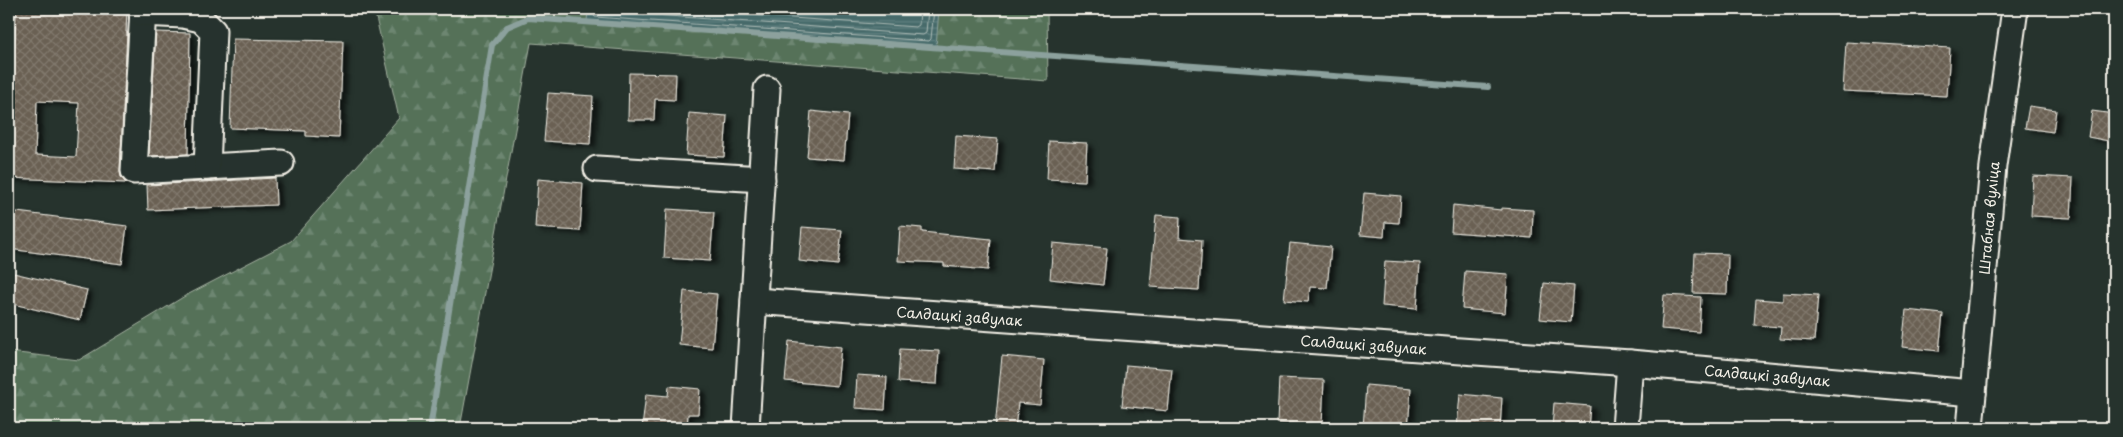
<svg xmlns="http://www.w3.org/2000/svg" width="2123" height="437" font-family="'Playpen Sans',sans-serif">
<defs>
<pattern id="forest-firs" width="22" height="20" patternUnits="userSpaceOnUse" patternTransform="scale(1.25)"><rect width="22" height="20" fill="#547159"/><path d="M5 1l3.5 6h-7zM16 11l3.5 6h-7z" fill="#6d8671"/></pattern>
<pattern id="water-rules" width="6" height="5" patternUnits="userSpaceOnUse" patternTransform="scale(1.25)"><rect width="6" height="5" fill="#466b6b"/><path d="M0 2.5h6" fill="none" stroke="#618180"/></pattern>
<pattern id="building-cross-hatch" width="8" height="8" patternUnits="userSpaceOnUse" patternTransform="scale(1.25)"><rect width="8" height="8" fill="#6a6153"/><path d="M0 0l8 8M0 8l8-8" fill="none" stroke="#80786c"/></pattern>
<filter id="shadow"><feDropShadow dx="5.5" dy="3" stdDeviation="2.5" flood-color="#0009"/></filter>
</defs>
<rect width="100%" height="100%" fill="#26332d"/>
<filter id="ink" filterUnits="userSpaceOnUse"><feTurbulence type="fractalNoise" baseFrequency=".02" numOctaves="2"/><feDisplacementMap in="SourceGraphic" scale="10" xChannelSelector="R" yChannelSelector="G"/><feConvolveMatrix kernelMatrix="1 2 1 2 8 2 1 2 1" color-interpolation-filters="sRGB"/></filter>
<g filter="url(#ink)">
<path fill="url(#forest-firs)" stroke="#a4b1a0" d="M 374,9 L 1047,9 L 1048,81 L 531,43 L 460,428 L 9,428 L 9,352 L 79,360 L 185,296 L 291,241 L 399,118 Z"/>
<path fill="url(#water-rules)" stroke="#8ca19d" d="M 588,9 L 939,9 L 936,47 L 587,22 Z"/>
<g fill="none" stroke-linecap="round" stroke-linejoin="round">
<path stroke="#aebbb6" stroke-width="1" d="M 593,9 L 593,15 L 595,17 L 929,41 L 931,39 L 934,9
M 599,9 L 602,11 L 923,35 L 926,33 L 928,9
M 668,9 L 916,27 L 919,25 L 920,9"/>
<path stroke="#8ca19d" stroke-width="6" d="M 430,428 L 492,45 L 507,27 L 528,18 L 1488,87"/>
</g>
<path fill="url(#building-cross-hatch)" stroke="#f4f1e8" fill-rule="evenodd" filter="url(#shadow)" d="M 16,9 L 127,9 L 126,32 L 127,32 L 120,170 L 121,177 L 126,183 L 9,178 ZM 37,101 L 79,103 L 76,157 L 35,155 Z
M 156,32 L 190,33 L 188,154 L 149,156 Z
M 233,39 L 343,41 L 339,138 L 306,136 L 306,131 L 230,128 Z
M 1846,42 L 1950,48 L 1947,96 L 1843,91 Z
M 629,73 L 676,74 L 675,100 L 655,99 L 654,120 L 628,120 Z
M 548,93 L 593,96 L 590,144 L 544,141 Z
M 2029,106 L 2056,110 L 2053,132 L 2025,128 Z
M 811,111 L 848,115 L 844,160 L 807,157 Z
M 2092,111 L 2114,114 L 2114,142 L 2088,137 Z
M 689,113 L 727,116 L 724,157 L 686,155 Z
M 956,136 L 998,139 L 995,172 L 954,169 Z
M 1049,141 L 1087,143 L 1085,181 L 1047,179 Z
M 2033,176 L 2073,178 L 2071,218 L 2031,216 Z
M 275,178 L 276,205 L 148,210 L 147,185 Z
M 538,179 L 583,183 L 580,231 L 535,228 Z
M 1364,193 L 1401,196 L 1399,223 L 1385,222 L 1384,237 L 1360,235 Z
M 1453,205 L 1501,210 L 1501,208 L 1533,210 L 1532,238 L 1451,232 Z
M 667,209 L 714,212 L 710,261 L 664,258 Z
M 9,211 L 127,226 L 122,264 L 9,249 Z
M 1156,215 L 1180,217 L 1179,238 L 1202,240 L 1199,290 L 1150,287 Z
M 900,226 L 922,228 L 922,232 L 991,239 L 988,270 L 944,266 L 944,263 L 898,261 Z
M 802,227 L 842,230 L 838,265 L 799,261 Z
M 1053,243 L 1107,248 L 1103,285 L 1050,279 Z
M 1290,243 L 1331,247 L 1327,288 L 1310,287 L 1308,302 L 1284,300 Z
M 1695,253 L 1728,254 L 1727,294 L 1693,293 Z
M 1385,261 L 1420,263 L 1417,309 L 1382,306 Z
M 1465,271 L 1508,274 L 1505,313 L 1462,309 Z
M 9,272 L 87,290 L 80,320 L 9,303 Z
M 1544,283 L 1574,286 L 1571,322 L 1540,319 Z
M 684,291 L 717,294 L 712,348 L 679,345 Z
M 1783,293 L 1818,295 L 1814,341 L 1780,339 L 1781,327 L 1754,325 L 1756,299 L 1783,301 Z
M 1664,295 L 1701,297 L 1699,332 L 1661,329 Z
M 1906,310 L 1943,314 L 1939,351 L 1902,347 Z
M 789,341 L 841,347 L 837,386 L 785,381 Z
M 900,349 L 939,351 L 937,384 L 898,382 Z
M 1002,356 L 1044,360 L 1040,405 L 1018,403 L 1015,428 L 995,428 Z
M 1126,365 L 1172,369 L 1168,411 L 1122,406 Z
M 857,375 L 887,377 L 885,410 L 855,408 Z
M 1279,378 L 1324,380 L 1322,425 L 1277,423 Z
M 1366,385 L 1411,389 L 1408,428 L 1363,428 Z
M 669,386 L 700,389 L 698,414 L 688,414 L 687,428 L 642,428 L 646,394 L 668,396 Z
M 1460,394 L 1502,398 L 1500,428 L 1457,428 Z
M 1554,403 L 1590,406 L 1588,428 L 1552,428 Z"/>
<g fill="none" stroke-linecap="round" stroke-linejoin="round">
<defs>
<g id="minor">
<path d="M 143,9 L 134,171 L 281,163"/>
<path d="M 142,13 L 183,15 L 201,19 L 213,31 L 207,167"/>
<path d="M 597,169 L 762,179"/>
<path id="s1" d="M 754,301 L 1630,363 L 1973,393"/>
<path d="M 746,428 L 767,89"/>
<path d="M 1625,428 L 1630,363"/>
<path id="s2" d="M 1970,428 L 1993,166 L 2015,9"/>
</g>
</defs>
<use href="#minor" stroke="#f4f1e8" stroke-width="29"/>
<use href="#minor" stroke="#26332d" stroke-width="25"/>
</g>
</g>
<g text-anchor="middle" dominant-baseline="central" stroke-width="5" stroke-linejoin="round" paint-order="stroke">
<g font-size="14" fill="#f4f1e8" stroke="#26332d">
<text stroke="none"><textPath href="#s2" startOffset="211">Штабная вуліца</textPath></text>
<text stroke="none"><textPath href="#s1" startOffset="206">Салдацкі завулак</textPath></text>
<text stroke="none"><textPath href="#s1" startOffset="611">Салдацкі завулак</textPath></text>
<text stroke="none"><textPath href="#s1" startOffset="1016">Салдацкі завулак</textPath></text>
</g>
</g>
<rect width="2123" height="437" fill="none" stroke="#26332d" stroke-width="30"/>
<rect x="15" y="15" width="2093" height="407" fill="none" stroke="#f4f1e8" stroke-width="2" filter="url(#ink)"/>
</svg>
